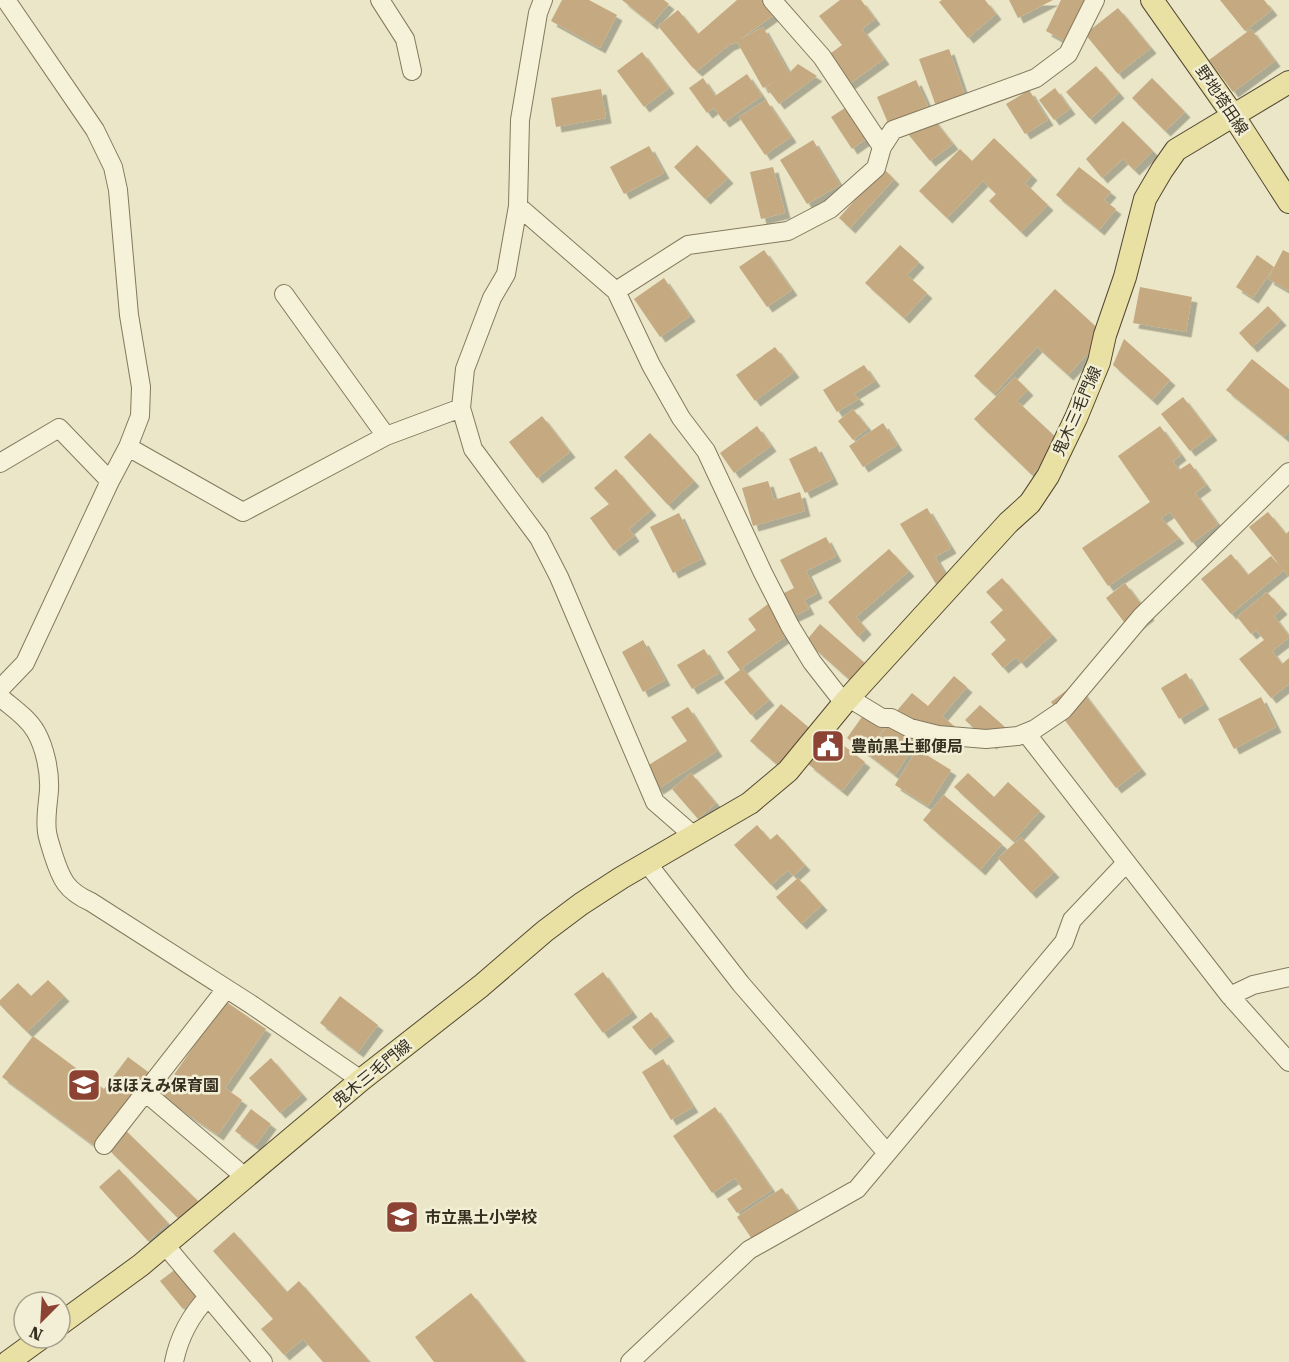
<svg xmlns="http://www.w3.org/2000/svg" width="1289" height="1362" font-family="'Roboto Serif','Noto Sans JP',serif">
<defs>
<filter id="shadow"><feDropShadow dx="5.5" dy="5.5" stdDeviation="0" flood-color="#0004"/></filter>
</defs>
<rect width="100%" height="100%" fill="#eae6c7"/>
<path fill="#c5a981" filter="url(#shadow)" d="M 562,0 L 589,0 L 617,15 L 600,48 L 551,21 Z
M 622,0 L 664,0 L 669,4 L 652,24 Z
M 737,0 L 763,0 L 774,15 L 739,40 L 763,27 L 789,73 L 798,64 L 817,76 L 779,104 L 766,87 L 779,79 L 763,88 L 737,42 L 729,45 L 697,71 L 692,67 L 658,26 L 678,10 L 698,34 Z
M 840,0 L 861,0 L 875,19 L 862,29 L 884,59 L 848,85 L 827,56 L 842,45 L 819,16 Z
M 942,0 L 985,0 L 996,14 L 968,38 L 939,2 Z
M 1009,0 L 1053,0 L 1018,18 Z
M 1061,0 L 1090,0 L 1068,43 L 1046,31 Z
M 1220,0 L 1264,0 L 1272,10 L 1245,31 Z
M 1118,8 L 1151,48 L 1118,74 L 1085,34 Z
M 1251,29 L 1275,61 L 1233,92 L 1209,60 Z
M 949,49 L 965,96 L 936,106 L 919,59 Z
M 642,52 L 669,88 L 644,107 L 617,71 Z
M 1096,66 L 1119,93 L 1090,119 L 1066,92 Z
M 747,74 L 762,96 L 724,122 L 714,108 L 707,113 L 689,88 L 703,78 L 715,96 Z
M 1152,78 L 1185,112 L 1165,131 L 1132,98 Z
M 916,80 L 928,106 L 888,123 L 877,97 Z
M 1055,88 L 1070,109 L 1054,120 L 1039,100 Z
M 601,89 L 606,118 L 556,127 L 551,98 Z
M 1029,90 L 1048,120 L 1025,134 L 1006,104 Z
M 766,100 L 791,137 L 765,155 L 739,117 Z
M 848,106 L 869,137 L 852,149 L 831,117 Z
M 931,116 L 953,144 L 930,161 L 908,134 Z
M 1123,121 L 1153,151 L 1134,170 L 1123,159 L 1102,178 L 1086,159 Z
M 994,138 L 1032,175 L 1025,183 L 1048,205 L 1021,232 L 989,201 L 996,194 L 983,181 L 947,218 L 919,191 L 960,149 L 972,161 Z
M 813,140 L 840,185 L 807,204 L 780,160 Z
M 697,145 L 728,178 L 705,199 L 674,167 Z
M 649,146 L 664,173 L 624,194 L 610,167 Z
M 773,167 L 785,213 L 761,219 L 750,172 Z
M 1079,167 L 1111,192 L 1104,200 L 1116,209 L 1099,230 L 1056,195 Z
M 883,168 L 894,179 L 850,228 L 839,218 Z
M 900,245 L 919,262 L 907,275 L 927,293 L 904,318 L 865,283 Z
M 764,250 L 792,290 L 767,307 L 739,267 Z
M 1283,250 L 1289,253 L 1289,291 L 1268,279 Z
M 1257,255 L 1274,267 L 1253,298 L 1236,287 Z
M 664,278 L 690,316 L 660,337 L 634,299 Z
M 1140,287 L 1192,297 L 1186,332 L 1133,323 Z
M 1055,289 L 1105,335 L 1068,375 L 1037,347 L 994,394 L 974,376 Z
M 1268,306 L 1281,320 L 1252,347 L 1239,333 Z
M 1124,339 L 1170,380 L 1152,400 L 1113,365 Z
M 775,347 L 794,372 L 755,401 L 736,375 Z
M 1252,359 L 1289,389 L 1289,431 L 1284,437 L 1226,390 Z
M 864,365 L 875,381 L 854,394 L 859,399 L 837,412 L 823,390 Z
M 1015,377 L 1028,390 L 1017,401 L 1062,443 L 1032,475 L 974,419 Z
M 1183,397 L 1212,435 L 1190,451 L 1161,414 Z
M 853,409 L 868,428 L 853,440 L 838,421 Z
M 542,416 L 570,452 L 537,478 L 509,442 Z
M 883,423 L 897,445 L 863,467 L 849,446 Z
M 757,426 L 771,446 L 734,473 L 720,453 Z
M 1160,426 L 1181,455 L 1173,461 L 1179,470 L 1190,463 L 1206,485 L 1195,493 L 1218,524 L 1192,543 L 1170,512 L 1161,518 L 1179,538 L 1108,586 L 1082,548 L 1150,502 L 1118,456 Z
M 650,433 L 694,481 L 668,505 L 624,457 Z
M 816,446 L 833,479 L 805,493 L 789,459 Z
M 616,469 L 651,510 L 629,529 L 634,536 L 614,551 L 590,518 L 609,504 L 594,488 Z
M 768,481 L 774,500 L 800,492 L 805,511 L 753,526 L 742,488 Z
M 927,508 L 951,548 L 935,557 L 947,577 L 936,584 L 900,524 Z
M 1268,512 L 1286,534 L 1289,531 L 1289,577 L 1284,570 L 1231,614 L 1201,579 L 1231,554 L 1248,575 L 1271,556 L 1282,568 L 1249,527 Z
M 679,513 L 701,559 L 673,573 L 650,527 Z
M 826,537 L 836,556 L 806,571 L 817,593 L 804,600 L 809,609 L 792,617 L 780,595 L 794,588 L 780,560 Z
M 889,549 L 909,571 L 856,617 L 866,629 L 858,637 L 828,602 Z
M 1002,578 L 1052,635 L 1021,663 L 1016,657 L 1003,668 L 991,654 L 1006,640 L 990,622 L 1003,610 L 986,592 Z
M 1125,583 L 1149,615 L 1130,630 L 1106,598 Z
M 1267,592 L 1282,609 L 1274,616 L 1289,636 L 1289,638 L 1272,651 L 1282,664 L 1289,658 L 1289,684 L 1271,698 L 1239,659 L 1264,640 L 1256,630 L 1251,634 L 1237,617 Z
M 768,604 L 789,634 L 742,668 L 769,700 L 751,715 L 724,682 L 740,670 L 727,652 L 756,630 L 748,619 Z
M 820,624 L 866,664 L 851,681 L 806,641 Z
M 643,640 L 665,680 L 643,692 L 622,652 Z
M 704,649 L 719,673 L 692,689 L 677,665 Z
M 1186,673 L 1204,704 L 1179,719 L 1161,688 Z
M 954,676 L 967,687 L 942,716 L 959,730 L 948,742 L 895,713 L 912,693 L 928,706 Z
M 1076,683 L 1141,769 L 1116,788 L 1051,702 Z
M 1261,697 L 1276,727 L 1234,749 L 1218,719 Z
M 781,704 L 813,731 L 781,768 L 750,741 Z
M 871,704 L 891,718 L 874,743 L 893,719 L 920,737 L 895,775 L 847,738 Z
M 980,705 L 1006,728 L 991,744 L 965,720 Z
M 688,707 L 717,751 L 658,789 L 644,768 L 687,741 L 671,717 Z
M 830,735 L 865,762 L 842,791 L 808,764 Z
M 917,749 L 951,770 L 928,806 L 895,785 Z
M 691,773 L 716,803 L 698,819 L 672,789 Z
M 968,773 L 994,797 L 1008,782 L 1040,811 L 1013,841 L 954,787 Z
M 944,795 L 1002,844 L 980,870 L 923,820 Z
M 757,825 L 770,840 L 777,834 L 805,865 L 793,876 L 788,870 L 771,885 L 734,845 Z
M 1021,837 L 1054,872 L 1031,893 L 998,858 Z
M 798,878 L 822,905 L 801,924 L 776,897 Z
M 603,972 L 632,1012 L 603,1033 L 574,994 Z
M 48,980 L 64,996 L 27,1032 L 0,1005 L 0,1000 L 18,983 L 31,996 Z
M 340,996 L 378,1025 L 358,1052 L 320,1023 Z
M 225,1001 L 266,1029 L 225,1088 L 242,1100 L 218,1135 L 160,1095 Z
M 651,1012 L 669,1036 L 650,1050 L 632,1027 Z
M 33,1036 L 104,1089 L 128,1057 L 151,1074 L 96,1147 L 2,1077 Z
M 271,1058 L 302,1094 L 280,1113 L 249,1078 Z
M 663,1059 L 693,1107 L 671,1120 L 642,1072 Z
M 715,1107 L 772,1190 L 737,1213 L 727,1199 L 742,1189 L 735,1178 L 712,1193 L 673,1136 Z
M 251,1109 L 271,1124 L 255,1146 L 235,1131 Z
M 122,1127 L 198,1201 L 180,1220 L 108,1149 Z
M 119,1169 L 168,1223 L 148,1241 L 99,1187 Z
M 782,1188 L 799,1213 L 754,1242 L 737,1217 Z
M 234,1232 L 287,1292 L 299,1281 L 370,1362 L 323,1362 L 303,1339 L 284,1355 L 261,1329 L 273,1319 L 213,1251 Z
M 177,1268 L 199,1296 L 183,1309 L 160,1281 Z
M 471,1293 L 525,1362 L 434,1362 L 415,1337 Z"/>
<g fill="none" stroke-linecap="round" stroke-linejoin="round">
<defs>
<path id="minor" d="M 380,0 L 405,39 L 412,71
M 543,0 L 538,13 L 520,120 L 518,206 L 506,274 L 492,298 L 465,369 L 461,408 L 473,449 L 539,538 L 559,577 L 655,802 L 694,836
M 772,0 L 822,57 L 882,147
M 518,206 L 616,291 L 651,365 L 681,418 L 706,451 L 763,573 L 790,626 L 812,662 L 844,703
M 616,291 L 688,245 L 788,231 L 830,209 L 876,168 L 882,147 L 893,130 L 1036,78 L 1068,54 L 1095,0
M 284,294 L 386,436
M 128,447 L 243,512 L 386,436 L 461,408
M 0,463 L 59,428 L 110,481
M 0,689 L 25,663 L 110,481 L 128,447 L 140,416 L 141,387 L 129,315 L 118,190 L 113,167 L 95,130 L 6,0
M 0,697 C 13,708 28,718 36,732 C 45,748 50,772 49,790 C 48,804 45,818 47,832 C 48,839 51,847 53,854 C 61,879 66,891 91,902 L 252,1005 L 361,1080
M 849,698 L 882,718 L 891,718 L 910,728 L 938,735 L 986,739 L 1018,736 L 1035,729 L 1063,710 L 1141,617 L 1289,472
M 1026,733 L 1230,996 L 1289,1062
M 647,863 L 741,984 L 887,1153
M 1230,996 L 1253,985 L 1289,977
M 145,1092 L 245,1177
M 104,1145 L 226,989
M 165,1245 L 263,1362
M 174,1362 C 179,1337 191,1315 208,1297
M 630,1362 L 749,1250 L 857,1189 L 1064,942 L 1072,920 L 1126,863"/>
<path id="major" d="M 1152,0 L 1233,115 L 1289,202
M 60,1324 L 141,1265 L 361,1080 L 481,986 L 545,931 L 581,904 L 621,878 L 750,803 L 788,771 L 844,703 L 1008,523 L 1030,503 L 1048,476 L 1076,418 L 1099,362 L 1105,335 L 1125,277 L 1145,199 L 1162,170 L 1176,150 L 1289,82
M 8,1362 L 41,1338"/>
</defs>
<use href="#minor" stroke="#84795e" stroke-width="20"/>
<use href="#major" stroke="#534732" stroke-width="24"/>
<use href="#minor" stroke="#f6f2da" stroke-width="18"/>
<use href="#major" stroke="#e9e0a3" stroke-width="22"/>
</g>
<defs>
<symbol id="civic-square" viewBox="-11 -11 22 22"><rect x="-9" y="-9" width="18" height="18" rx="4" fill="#8d4334" stroke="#f2efd6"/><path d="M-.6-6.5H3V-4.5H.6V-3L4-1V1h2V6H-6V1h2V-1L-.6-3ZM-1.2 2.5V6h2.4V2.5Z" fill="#fff"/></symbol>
<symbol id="school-square" viewBox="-11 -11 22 22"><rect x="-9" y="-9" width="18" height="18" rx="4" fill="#8d4334" stroke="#f2efd6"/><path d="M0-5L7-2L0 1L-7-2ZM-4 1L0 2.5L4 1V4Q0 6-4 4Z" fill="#fff"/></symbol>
</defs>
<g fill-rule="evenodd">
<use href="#civic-square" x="809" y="727" width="38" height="38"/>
<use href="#school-square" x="65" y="1066" width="38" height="38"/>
<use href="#school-square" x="383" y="1198" width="38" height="38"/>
</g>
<g text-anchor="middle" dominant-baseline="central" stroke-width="5" stroke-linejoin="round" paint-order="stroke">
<g font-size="16" fill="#362f20" stroke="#f2efd6">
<text transform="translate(1222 100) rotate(56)">野地塔田線</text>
<text transform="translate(1077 411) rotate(-66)">鬼木三毛門線</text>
<text transform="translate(372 1073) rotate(-39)">鬼木三毛門線</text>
</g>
<g font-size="16" font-weight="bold" fill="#362f20" stroke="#f2efd6" text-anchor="start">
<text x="851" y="746">豊前黒土郵便局</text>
<text x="107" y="1085">ほほえみ保育園</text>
<text x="425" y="1217">市立黒土小学校</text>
</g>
</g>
<g transform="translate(42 1320) rotate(204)"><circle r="28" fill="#f2efd6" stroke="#a7a28d" stroke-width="1.5"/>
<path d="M0-4.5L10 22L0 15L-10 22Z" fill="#8d4334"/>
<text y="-9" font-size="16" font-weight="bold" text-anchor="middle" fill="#362f20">N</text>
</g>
</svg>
